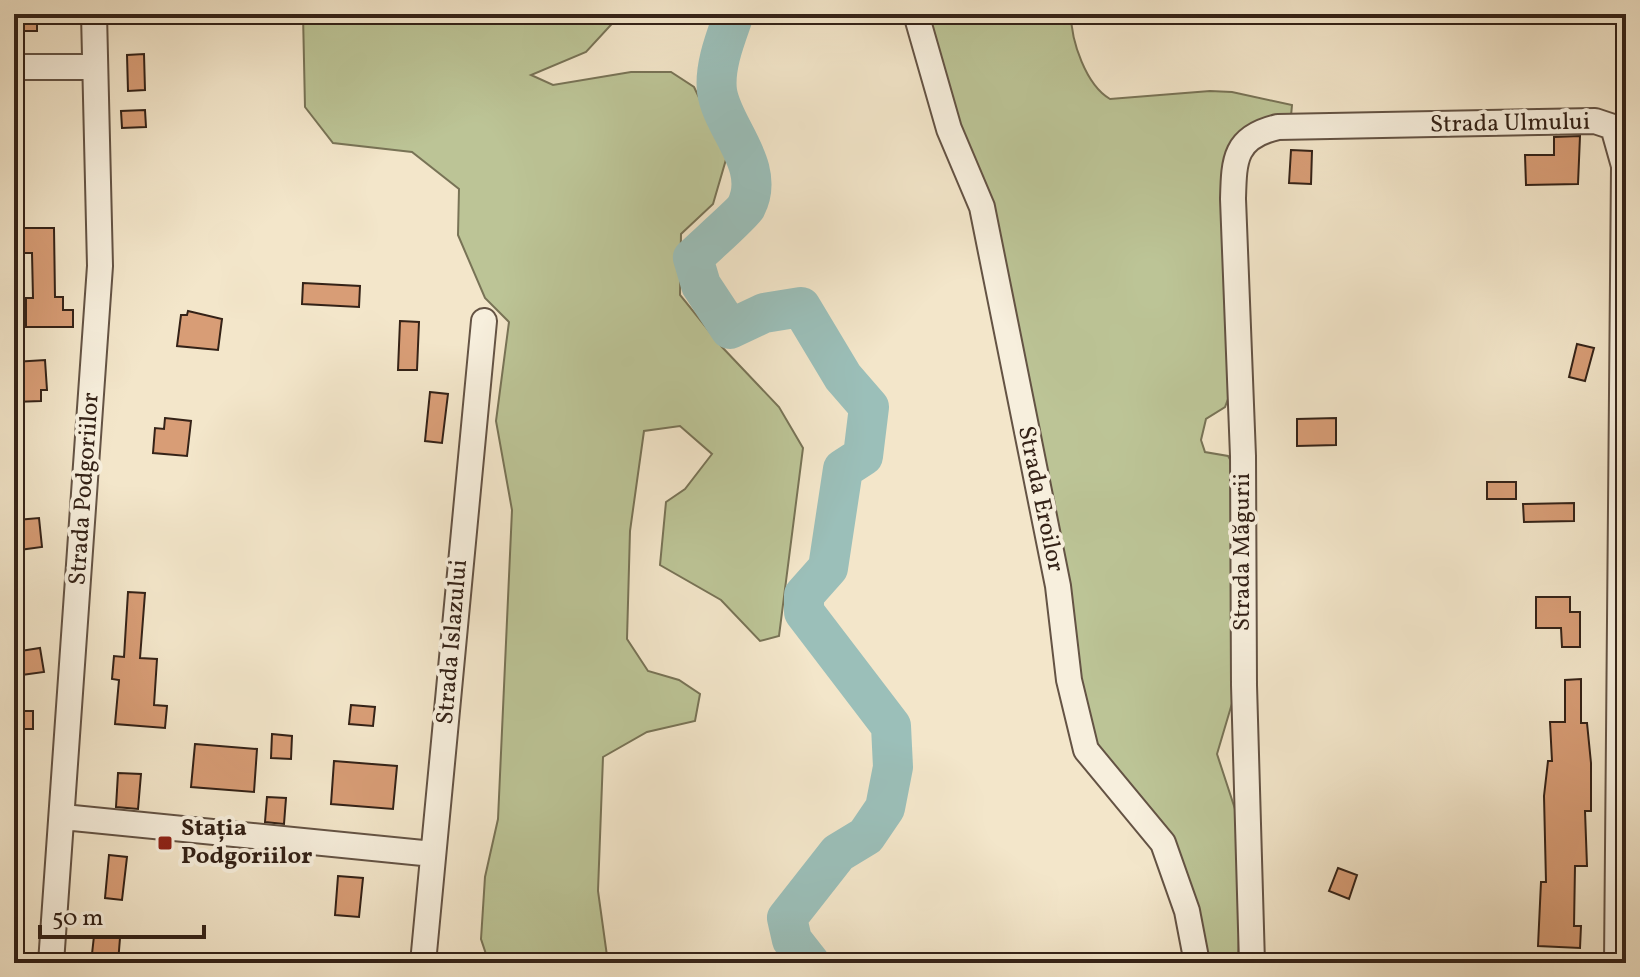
<svg xmlns="http://www.w3.org/2000/svg" width="1640" height="977" font-family="Vollkorn,serif">
<rect width="100%" height="100%" fill="#f3e6ca"/>
<filter id="stains"><feTurbulence type="fractalNoise" baseFrequency=".0025" numOctaves="4"/><feColorMatrix values="0 0 0 0 .2 0 0 0 0 .09 0 0 0 0 .02 0 0 0 .5 -.17"/></filter>
<radialGradient id="worn" r=".72"><stop offset=".6" stop-color="#630" stop-opacity="0"/><stop offset="1" stop-color="#630" stop-opacity=".3"/></radialGradient>
<path fill="#bcc496" stroke="#787356" stroke-width="2" d="M 303,14 L 621,14 L 586,52 L 531,75 L 553,85 L 631,72 L 671,72 L 694,87 L 727,156 L 713,204 L 681,234 L 680,295 L 722,347 L 779,407 L 803,448 L 779,636 L 760,641 L 721,600 L 660,565 L 666,502 L 685,489 L 712,454 L 680,426 L 644,431 L 630,531 L 627,639 L 648,671 L 679,680 L 700,694 L 695,721 L 647,732 L 603,757 L 598,891 L 608,963 L 489,963 L 481,939 L 485,877 L 498,819 L 512,510 L 496,421 L 509,322 L 485,298 L 458,235 L 459,189 L 412,152 L 333,143 L 305,107 Z
M 924,14 L 1071,14 C 1071,41 1086,85 1110,99 L 1210,91 L 1232,92 L 1292,105 L 1291,116 L 1245,130 L 1231,391 L 1225,407 L 1206,419 L 1201,440 L 1205,452 L 1228,456 L 1234,466 L 1247,653 L 1217,754 L 1235,809 L 1246,867 L 1247,918 L 1239,933 L 1238,963 L 1208,963 L 1194,913 L 1093,736 Z"/>
<g fill="none" stroke-linecap="round" stroke-linejoin="round">
<path stroke="#9bbfb9" stroke-width="40" d="M 734,14 C 726,37 714,66 717,91 C 722,128 767,166 746,207 C 742,214 702,249 693,258 L 701,285 L 730,329 L 764,313 L 801,307 L 843,377 L 869,407 L 863,456 L 843,469 L 828,568 L 804,595 L 804,612 L 891,726 L 893,767 L 885,808 L 866,836 L 838,853 L 787,918 L 792,940 L 810,963"/>
</g>
<path fill="#d89d76" stroke="#342217" stroke-width="2" d="M 14,14 L 37,14 L 37,31 L 14,31 Z
M 144,54 L 145,90 L 128,91 L 127,55 Z
M 145,110 L 146,127 L 122,128 L 121,111 Z
M 1580,136 L 1578,184 L 1526,185 L 1525,155 L 1554,155 L 1554,137 Z
M 1291,150 L 1312,151 L 1311,184 L 1289,183 Z
M 14,228 L 54,228 L 55,297 L 63,297 L 63,310 L 73,310 L 73,327 L 26,327 L 26,298 L 33,298 L 32,253 L 14,253 Z
M 303,283 L 360,286 L 359,307 L 302,304 Z
M 188,311 L 222,319 L 218,350 L 177,346 L 181,315 L 187,315 Z
M 400,321 L 419,322 L 417,370 L 398,370 Z
M 1577,344 L 1594,348 L 1585,381 L 1569,377 Z
M 45,360 L 47,390 L 41,390 L 41,401 L 14,402 L 14,362 Z
M 430,392 L 448,394 L 442,443 L 425,441 Z
M 165,418 L 191,421 L 187,456 L 153,453 L 155,428 L 164,429 Z
M 1336,418 L 1336,445 L 1297,446 L 1297,419 Z
M 1487,482 L 1516,482 L 1516,499 L 1487,499 Z
M 1574,503 L 1574,521 L 1524,522 L 1523,504 Z
M 39,518 L 42,547 L 19,550 L 17,520 Z
M 128,592 L 145,593 L 140,658 L 157,659 L 154,705 L 167,706 L 165,728 L 115,724 L 119,680 L 112,679 L 114,656 L 124,657 Z
M 1536,597 L 1570,597 L 1570,612 L 1580,612 L 1580,647 L 1562,647 L 1561,628 L 1536,628 Z
M 40,648 L 44,672 L 14,676 L 14,652 Z
M 1581,679 L 1581,723 L 1587,723 L 1591,763 L 1591,811 L 1585,811 L 1587,866 L 1575,866 L 1574,926 L 1581,926 L 1580,948 L 1538,946 L 1541,882 L 1546,882 L 1544,796 L 1548,761 L 1552,761 L 1550,722 L 1565,722 L 1565,680 Z
M 351,705 L 375,707 L 373,726 L 349,724 Z
M 14,711 L 33,711 L 33,729 L 14,729 Z
M 272,734 L 292,736 L 291,759 L 271,758 Z
M 195,744 L 257,749 L 254,792 L 191,787 Z
M 334,761 L 397,766 L 393,809 L 331,804 Z
M 118,773 L 141,774 L 138,809 L 116,807 Z
M 267,797 L 286,798 L 284,824 L 265,822 Z
M 109,855 L 127,857 L 122,900 L 105,898 Z
M 1338,868 L 1357,875 L 1349,899 L 1329,891 Z
M 338,876 L 363,878 L 359,917 L 335,915 Z
M 94,936 L 120,938 L 118,963 L 91,963 Z"/>
<g fill="none" stroke-linecap="round" stroke-linejoin="round">
<defs>
<path id="minor" d="M 916,14 L 949,129 L 982,207 L 1058,586 L 1069,680 L 1086,750 L 1163,843 L 1187,911 L 1197,963
M 14,67 L 95,67
M 63,817 L 433,854
M 51,963 L 100,266 L 94,14
M 423,963 L 484,321
M 1252,963 L 1244,685 L 1243,456 L 1233,199 C 1234,160 1234,137 1278,127 L 1595,121 L 1613,127 L 1624,166 L 1617,963"/>
</defs>
<use href="#minor" stroke="#645344" stroke-width="28"/>
<use href="#minor" stroke="#f7efdd" stroke-width="24"/>
</g>
<rect fill="#8f2418" stroke="#f7efdd" stroke-width="3" x="157" y="835" width="16" height="16" rx="4"/>
<g text-anchor="middle" dominant-baseline="central" stroke-width="8" stroke-linejoin="round" paint-order="stroke">
<g font-size="24" fill="#342217" stroke="#f7efdd">
<text transform="translate(1510 124) rotate(-1)">Strada Ulmului</text>
<text transform="translate(85 489) rotate(-86)">Strada Podgoriilor</text>
<text transform="translate(1040 499) rotate(78)">Strada Eroilor</text>
<text transform="translate(1243 552) rotate(-90)">Strada Măgurii</text>
<text transform="translate(453 642) rotate(-85)">Strada Islazului</text>
</g>
<g font-size="24" font-weight="bold" fill="#342217" stroke="#f7efdd" text-anchor="start">
<text x="181" y="829">Stația<tspan x="181" dy="28">Podgoriilor</tspan></text>
</g>
</g>
<rect width="1640" height="977" fill="none" stroke="#f3e6ca" stroke-width="48"/>
<rect x="16" y="16" width="1608" height="945" fill="none" stroke="#342217" stroke-width="4"/>
<rect x="24" y="24" width="1592" height="929" fill="none" stroke="#342217" stroke-width="2"/>
<path d="M40 925v12h164v-12" fill="none" stroke="#342217" stroke-width="4"/>
<text x="52" y="925" font-size="24" fill="#342217" stroke="#f7efdd" stroke-width="6" paint-order="stroke">50 m</text>
<rect width="100%" height="100%" filter="url(#stains)"/>
<rect width="100%" height="100%" fill="url(#worn)"/>
</svg>
